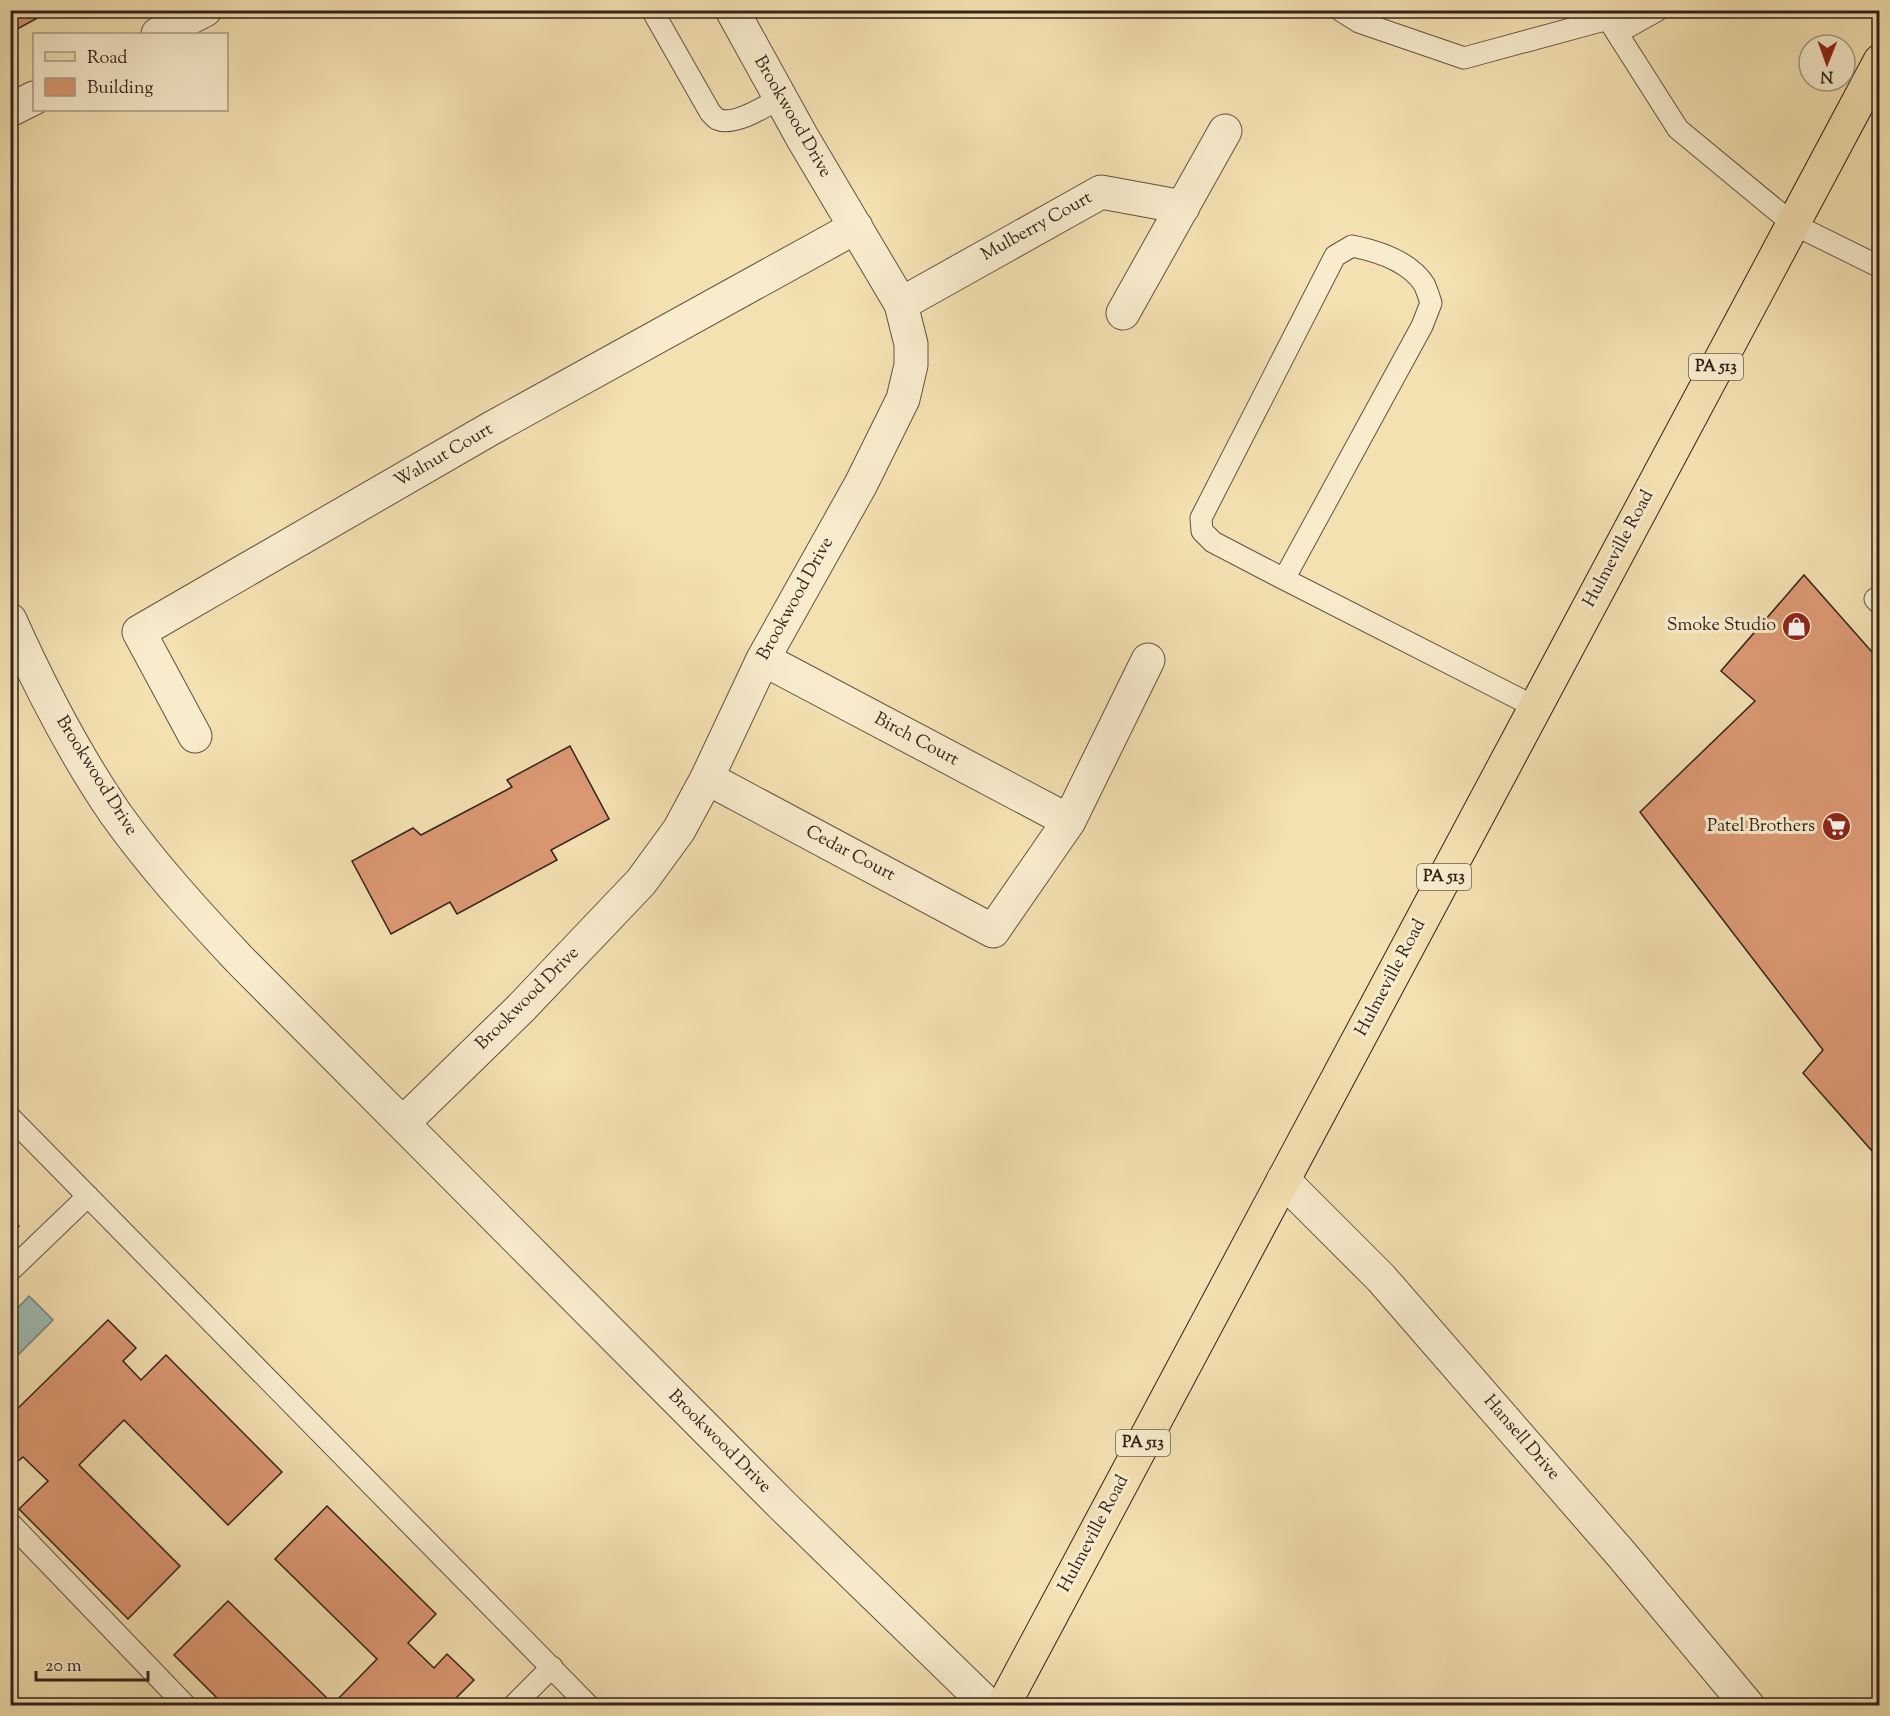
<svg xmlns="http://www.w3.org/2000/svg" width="1890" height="1716" font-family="'Sorts Mill Goudy',serif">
<rect width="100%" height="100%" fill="#f4e1b2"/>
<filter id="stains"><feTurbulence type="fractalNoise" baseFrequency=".00333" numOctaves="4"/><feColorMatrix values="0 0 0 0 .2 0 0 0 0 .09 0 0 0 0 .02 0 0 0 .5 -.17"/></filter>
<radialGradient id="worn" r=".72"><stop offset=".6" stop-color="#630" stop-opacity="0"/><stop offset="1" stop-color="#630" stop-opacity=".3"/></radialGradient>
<path fill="#9ebcb4" stroke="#737e77" stroke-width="1.5" d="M 29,1296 L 53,1320 L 11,1362 L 11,1315 Z"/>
<path fill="#dc9974" stroke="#32221b" stroke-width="1.5" d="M 10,10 L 52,10 L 10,33 Z
M 1804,575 L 1880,661 L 1880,1160 L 1803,1073 L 1823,1050 L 1640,812 L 1755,701 L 1721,671 Z
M 570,746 L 609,819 L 551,850 L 557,860 L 457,914 L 450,902 L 391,934 L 352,861 L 413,828 L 421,835 L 512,787 L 507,780 Z
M 10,1218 L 19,1226 L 10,1235 Z
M 108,1320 L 136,1348 L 123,1361 L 141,1380 L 166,1355 L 282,1472 L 228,1525 L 124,1420 L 79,1465 L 180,1566 L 128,1619 L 19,1509 L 48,1481 L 23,1457 L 10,1468 L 10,1416 Z
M 327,1506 L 436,1614 L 408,1643 L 434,1668 L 447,1654 L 474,1680 L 448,1706 L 225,1706 L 174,1655 L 228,1601 L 333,1704 L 377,1659 L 275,1559 Z"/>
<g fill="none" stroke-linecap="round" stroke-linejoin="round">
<defs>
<path id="service" d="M 652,10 L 710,112 C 712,114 714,117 717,119 C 734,127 766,106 780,98
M 1340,10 L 1359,22 L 1464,58 L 1608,19 L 1678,129 L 1793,224 L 1880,267
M 1617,33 L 1658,10
M 1284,579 L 1213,542 L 1202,531 L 1201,518 L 1335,256 L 1352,246 C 1377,251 1409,261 1424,284 C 1427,290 1429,297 1431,303 L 1422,326 L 1284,579 L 1535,707
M 1880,596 L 1875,599 L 1880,604
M 10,1117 L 589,1706
M 10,1271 L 88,1196
M 10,1523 L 186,1706
M 513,1706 L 552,1667"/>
<path id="minor" d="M 158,34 L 205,10
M 10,110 L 34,98
M 901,304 L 1101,192 L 1183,207
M 1123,313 L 1225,131
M 10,620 C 40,687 74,753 115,813 C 152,865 195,912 239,959 L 783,1506 L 989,1706
M 763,659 L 1069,821
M 195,736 L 139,632 L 490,429 L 856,227
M 707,778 L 993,931 L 1069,821 L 1148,660
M 403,1123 L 521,1008 L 641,882 L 679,830 L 707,778 L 763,659 L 861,484 L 903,399 L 911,365 L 911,344 L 901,304 L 802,137 L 732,10
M 1283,1180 L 1381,1278 L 1622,1555 L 1748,1706"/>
<path id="primary" d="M 1003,1706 L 1880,61"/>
</defs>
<use href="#service" stroke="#625241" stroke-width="23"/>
<use href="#minor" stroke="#625241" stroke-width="35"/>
<use href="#primary" stroke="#32221b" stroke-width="35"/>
<use href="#service" stroke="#f8eccd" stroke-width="21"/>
<use href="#minor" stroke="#f8eccd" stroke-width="33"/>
<use href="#primary" stroke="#f4e1b2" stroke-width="33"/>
</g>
<defs>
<symbol id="shop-disc" viewBox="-11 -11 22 22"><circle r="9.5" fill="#8f2418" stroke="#f8eccd"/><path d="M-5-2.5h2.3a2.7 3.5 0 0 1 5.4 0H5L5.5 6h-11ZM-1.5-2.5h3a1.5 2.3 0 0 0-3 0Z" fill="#fff"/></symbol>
<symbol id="supermarket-disc" viewBox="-11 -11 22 22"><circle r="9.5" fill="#8f2418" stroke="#f8eccd"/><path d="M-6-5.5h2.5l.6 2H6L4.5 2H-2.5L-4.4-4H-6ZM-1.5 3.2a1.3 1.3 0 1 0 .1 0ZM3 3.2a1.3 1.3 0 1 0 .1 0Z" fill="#fff"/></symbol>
</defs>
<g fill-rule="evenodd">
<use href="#shop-disc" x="1780" y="610" width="33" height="33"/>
<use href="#supermarket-disc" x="1820" y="810" width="33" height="33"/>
</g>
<g text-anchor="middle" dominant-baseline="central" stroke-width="6" stroke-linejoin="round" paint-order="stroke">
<g fill="#f8eccd" stroke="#6d5f50" stroke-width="1.5">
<rect x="1689" y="354" width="54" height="26" rx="4.5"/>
<rect x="1417" y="864" width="54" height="26" rx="4.5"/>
<rect x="1116" y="1430" width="54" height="26" rx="4.5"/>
</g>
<g font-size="16" font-weight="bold" fill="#32221b">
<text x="1716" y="367">PA 513</text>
<text x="1444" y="877">PA 513</text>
<text x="1143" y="1443">PA 513</text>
</g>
<g font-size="18" fill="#32221b" stroke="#f8eccd">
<text transform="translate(792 117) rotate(60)">Brookwood Drive</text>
<text transform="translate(1037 227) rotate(-29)">Mulberry Court</text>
<text transform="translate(444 456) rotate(-30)">Walnut Court</text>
<text transform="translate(1619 549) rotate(-62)">Hulmeville Road</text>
<text transform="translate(796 599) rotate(-61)">Brookwood Drive</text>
<text transform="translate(916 740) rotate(28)">Birch Court</text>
<text transform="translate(96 776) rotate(58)">Brookwood Drive</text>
<text transform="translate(850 854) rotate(28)">Cedar Court</text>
<text transform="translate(1391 978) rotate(-62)">Hulmeville Road</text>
<text transform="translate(528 999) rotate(-45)">Brookwood Drive</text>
<text transform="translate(1521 1438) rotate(49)">Hansell Drive</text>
<text transform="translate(719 1442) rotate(45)">Brookwood Drive</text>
<text transform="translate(1094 1534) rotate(-62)">Hulmeville Road</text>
</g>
<g font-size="18" fill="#32221b" stroke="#f8eccd" text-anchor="end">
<text x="1776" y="626">Smoke Studio</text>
<text x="1815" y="827">Patel Brothers</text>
</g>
</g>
<rect width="1890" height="1716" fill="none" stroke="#f4e1b2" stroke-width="36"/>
<rect x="12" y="12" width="1866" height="1692" fill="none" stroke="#32221b" stroke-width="3"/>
<rect x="18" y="18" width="1854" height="1680" fill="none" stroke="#32221b" stroke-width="1.5"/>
<rect x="33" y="33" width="195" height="78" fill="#f8eccd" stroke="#a99b86" stroke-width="1.5"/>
<rect x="45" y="52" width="30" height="9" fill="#f4e1b2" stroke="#a99b86" stroke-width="1.5"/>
<text x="87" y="63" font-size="18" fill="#32221b">Road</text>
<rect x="45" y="78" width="30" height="18" fill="#dc9974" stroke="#a99b86" stroke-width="1.5"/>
<text x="87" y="93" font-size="18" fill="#32221b">Building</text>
<g transform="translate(1827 63) rotate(181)"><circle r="28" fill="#f8eccd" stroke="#a99b86" stroke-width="1.5"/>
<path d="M0-4.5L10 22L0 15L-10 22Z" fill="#8f2418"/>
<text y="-9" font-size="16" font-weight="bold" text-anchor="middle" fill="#32221b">N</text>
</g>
<path d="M36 1671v9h112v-9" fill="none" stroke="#32221b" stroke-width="3"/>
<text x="45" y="1671" font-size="18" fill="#32221b" stroke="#f8eccd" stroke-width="4.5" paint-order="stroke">20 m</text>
<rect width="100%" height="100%" filter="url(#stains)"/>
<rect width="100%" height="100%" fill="url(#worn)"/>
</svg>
